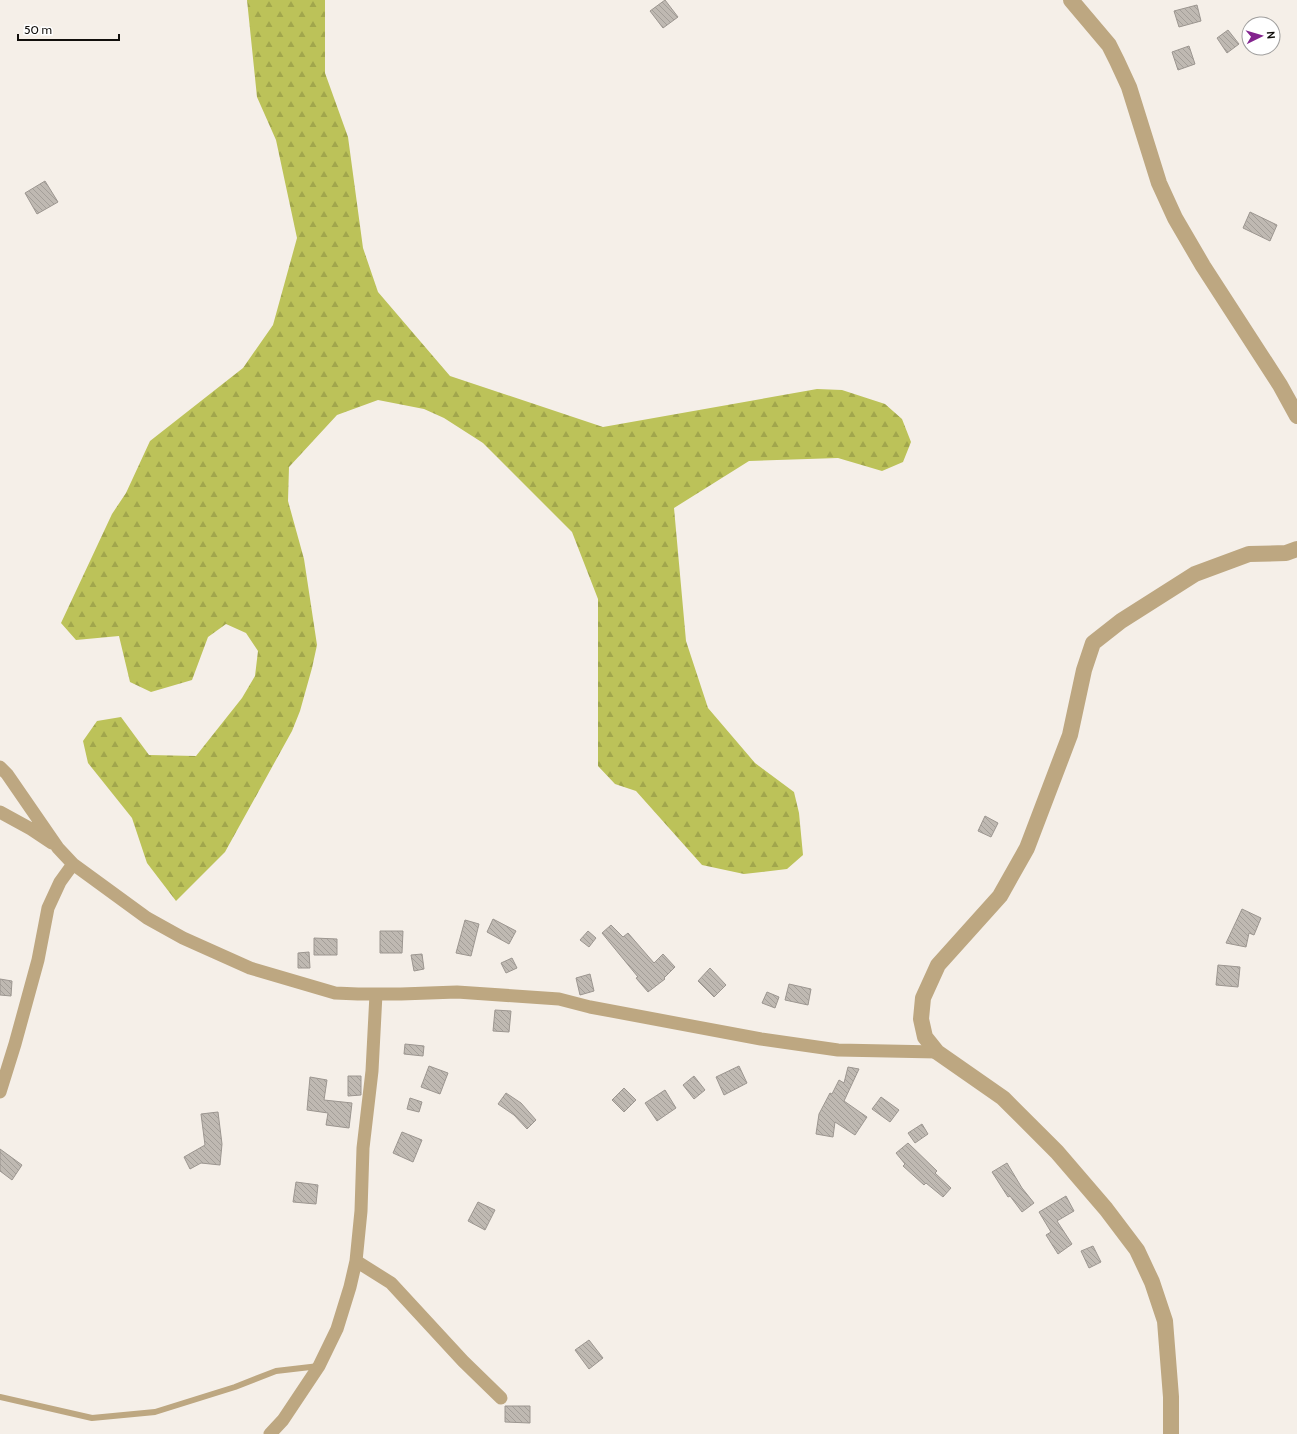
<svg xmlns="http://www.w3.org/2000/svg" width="1297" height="1434" font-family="Cabin,sans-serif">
<defs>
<pattern id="forest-firs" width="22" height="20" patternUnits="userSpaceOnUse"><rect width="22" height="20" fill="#bcc259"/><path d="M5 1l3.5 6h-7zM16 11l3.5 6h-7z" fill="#a1a64c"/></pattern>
<pattern id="building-back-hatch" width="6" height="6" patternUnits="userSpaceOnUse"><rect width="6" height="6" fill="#bfb9b2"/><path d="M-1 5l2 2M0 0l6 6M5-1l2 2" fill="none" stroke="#a39e98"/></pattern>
</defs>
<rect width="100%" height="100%" fill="#f5efe8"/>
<path fill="url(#forest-firs)" d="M 247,0 L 325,0 L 325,73 L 348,137 L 363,248 L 378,292 L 450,376 L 603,427 L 817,389 L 842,390 L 885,404 L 902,419 L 911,442 L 903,462 L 882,471 L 838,458 L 749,461 L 674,508 L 686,641 L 708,708 L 755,763 L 794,792 L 799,813 L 803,855 L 787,869 L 744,874 L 702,865 L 636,791 L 615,784 L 598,766 L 598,599 L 572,532 L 483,443 L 444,418 L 424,409 L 378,400 L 337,415 L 289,467 L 288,501 L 304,559 L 317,645 L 312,668 L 300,711 L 292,731 L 225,852 L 176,901 L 147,863 L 132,818 L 88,763 L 83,741 L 97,721 L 121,717 L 149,755 L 196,756 L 242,698 L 255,676 L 258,651 L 246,633 L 226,624 L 208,637 L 192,680 L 151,692 L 130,682 L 119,636 L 76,640 L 61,623 L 112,514 L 126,493 L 150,441 L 243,368 L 273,325 L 297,238 L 276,140 L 257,97 Z"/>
<path fill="url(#building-back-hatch)" stroke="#9c9690" d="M 665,0 L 678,17 L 663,28 L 650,11 Z
M 1197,5 L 1201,21 L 1179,27 L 1174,11 Z
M 1228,30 L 1239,44 L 1227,53 L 1217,38 Z
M 1189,46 L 1195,64 L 1178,70 L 1172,52 Z
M 45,181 L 58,202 L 37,214 L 25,193 Z
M 1250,212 L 1277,225 L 1270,241 L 1243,228 Z
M 985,816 L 998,823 L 991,837 L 978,831 Z
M 1242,909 L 1261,918 L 1254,935 L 1249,933 L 1246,947 L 1226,943 Z
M 493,919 L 516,931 L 509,944 L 487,932 Z
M 465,920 L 479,924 L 471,956 L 456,953 Z
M 611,925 L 623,937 L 628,933 L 654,963 L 663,954 L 675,967 L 664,978 L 665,979 L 648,992 L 636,978 L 638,977 L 602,933 Z
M 380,931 L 403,931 L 402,953 L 380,953 Z
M 588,931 L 596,938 L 589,947 L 580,940 Z
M 314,938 L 337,939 L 337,955 L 314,955 Z
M 309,952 L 310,968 L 298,968 L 298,953 Z
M 422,954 L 424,969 L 414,971 L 411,955 Z
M 512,958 L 517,968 L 506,973 L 501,963 Z
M 1218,965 L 1240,967 L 1238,987 L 1216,985 Z
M 710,968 L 726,985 L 714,997 L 698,981 Z
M 590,974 L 594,991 L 580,995 L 576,978 Z
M 0,979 L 12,981 L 11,996 L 0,995 Z
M 789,984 L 811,989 L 808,1005 L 785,1000 Z
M 767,992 L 779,997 L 775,1008 L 762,1003 Z
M 495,1010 L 511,1011 L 509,1032 L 493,1031 Z
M 405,1044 L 424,1046 L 423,1056 L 404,1054 Z
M 429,1066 L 448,1073 L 440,1094 L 421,1087 Z
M 739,1066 L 747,1083 L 724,1095 L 716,1077 Z
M 848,1067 L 859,1069 L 844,1101 L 867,1117 L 855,1135 L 835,1122 L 833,1137 L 816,1134 L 819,1114 L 830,1093 L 832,1094 L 839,1080 L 844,1083 Z
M 348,1076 L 361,1076 L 361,1095 L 348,1096 Z
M 694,1076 L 705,1090 L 694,1099 L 683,1085 Z
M 310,1077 L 327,1080 L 324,1100 L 352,1103 L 349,1128 L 326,1125 L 328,1113 L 307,1110 Z
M 624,1088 L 636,1100 L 624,1112 L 612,1100 Z
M 665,1090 L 676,1108 L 657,1121 L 645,1103 Z
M 506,1093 L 521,1103 L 536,1120 L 527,1129 L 514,1115 L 498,1104 Z
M 881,1097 L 899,1110 L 890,1122 L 872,1109 Z
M 410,1098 L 422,1102 L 419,1112 L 407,1109 Z
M 218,1112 L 222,1144 L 220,1165 L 201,1163 L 190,1169 L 184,1157 L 205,1145 L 201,1114 Z
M 922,1124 L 928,1134 L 915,1143 L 908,1133 Z
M 402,1132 L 422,1140 L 413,1162 L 393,1153 Z
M 908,1143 L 937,1171 L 935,1173 L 951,1188 L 943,1197 L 926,1183 L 924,1185 L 903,1166 L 905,1164 L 896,1153 Z
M 0,1149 L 22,1165 L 12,1180 L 0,1171 Z
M 1007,1163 L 1022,1188 L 1034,1203 L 1022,1212 L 1010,1196 L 1008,1197 L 992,1172 Z
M 296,1182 L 318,1185 L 316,1204 L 293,1202 Z
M 1066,1196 L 1074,1211 L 1057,1221 L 1072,1244 L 1058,1254 L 1046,1235 L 1051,1232 L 1039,1212 Z
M 478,1202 L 495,1210 L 485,1230 L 468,1221 Z
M 1093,1246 L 1101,1262 L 1089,1268 L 1081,1251 Z
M 589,1340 L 603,1358 L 589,1369 L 575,1350 Z
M 505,1406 L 530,1406 L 530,1423 L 505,1422 Z"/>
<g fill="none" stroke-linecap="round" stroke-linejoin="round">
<path stroke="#bda781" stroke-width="6" d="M 0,1397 L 92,1418 L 155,1412 L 235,1387 L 276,1371 L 319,1366"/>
<path stroke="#bda781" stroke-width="13" d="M 0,767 L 7,774 L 58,848 L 73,864 L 147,918 L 183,938 L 250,968 L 335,993 L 358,994 L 401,994 L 457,992 L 559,999 L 590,1007 L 761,1039 L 838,1050 L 937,1052
M 0,812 L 31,829 L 52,843
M 0,1092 L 15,1044 L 38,960 L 48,908 L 60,882 L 73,864
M 356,1261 L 391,1283 L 463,1361 L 501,1398
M 270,1434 L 283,1420 L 319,1366 L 337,1329 L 350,1287 L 356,1261 L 361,1211 L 363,1148 L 372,1071 L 376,994"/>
<path stroke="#bda781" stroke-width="16" d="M 1071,0 L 1109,45 L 1117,61 L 1129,87 L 1159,183 L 1175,218 L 1203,266 L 1280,385 L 1297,416
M 1171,1434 L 1171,1397 L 1165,1321 L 1152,1282 L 1137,1250 L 1106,1209 L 1057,1152 L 1003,1098 L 937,1052 L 925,1037 L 921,1019 L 923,998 L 938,965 L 1000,896 L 1027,848 L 1070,735 L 1084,670 L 1093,643 L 1121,621 L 1195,574 L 1249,554 L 1286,553 L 1297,549"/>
</g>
<g transform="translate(1261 36) rotate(85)"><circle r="19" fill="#ffffff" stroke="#a09f9e"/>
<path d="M0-3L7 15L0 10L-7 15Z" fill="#83238e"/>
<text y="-6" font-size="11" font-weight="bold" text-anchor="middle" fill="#110f0c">N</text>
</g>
<path d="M18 34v6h101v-6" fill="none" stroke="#110f0c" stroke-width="2"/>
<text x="24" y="34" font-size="12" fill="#110f0c" stroke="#ffffff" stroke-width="3" paint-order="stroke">50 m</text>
</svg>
